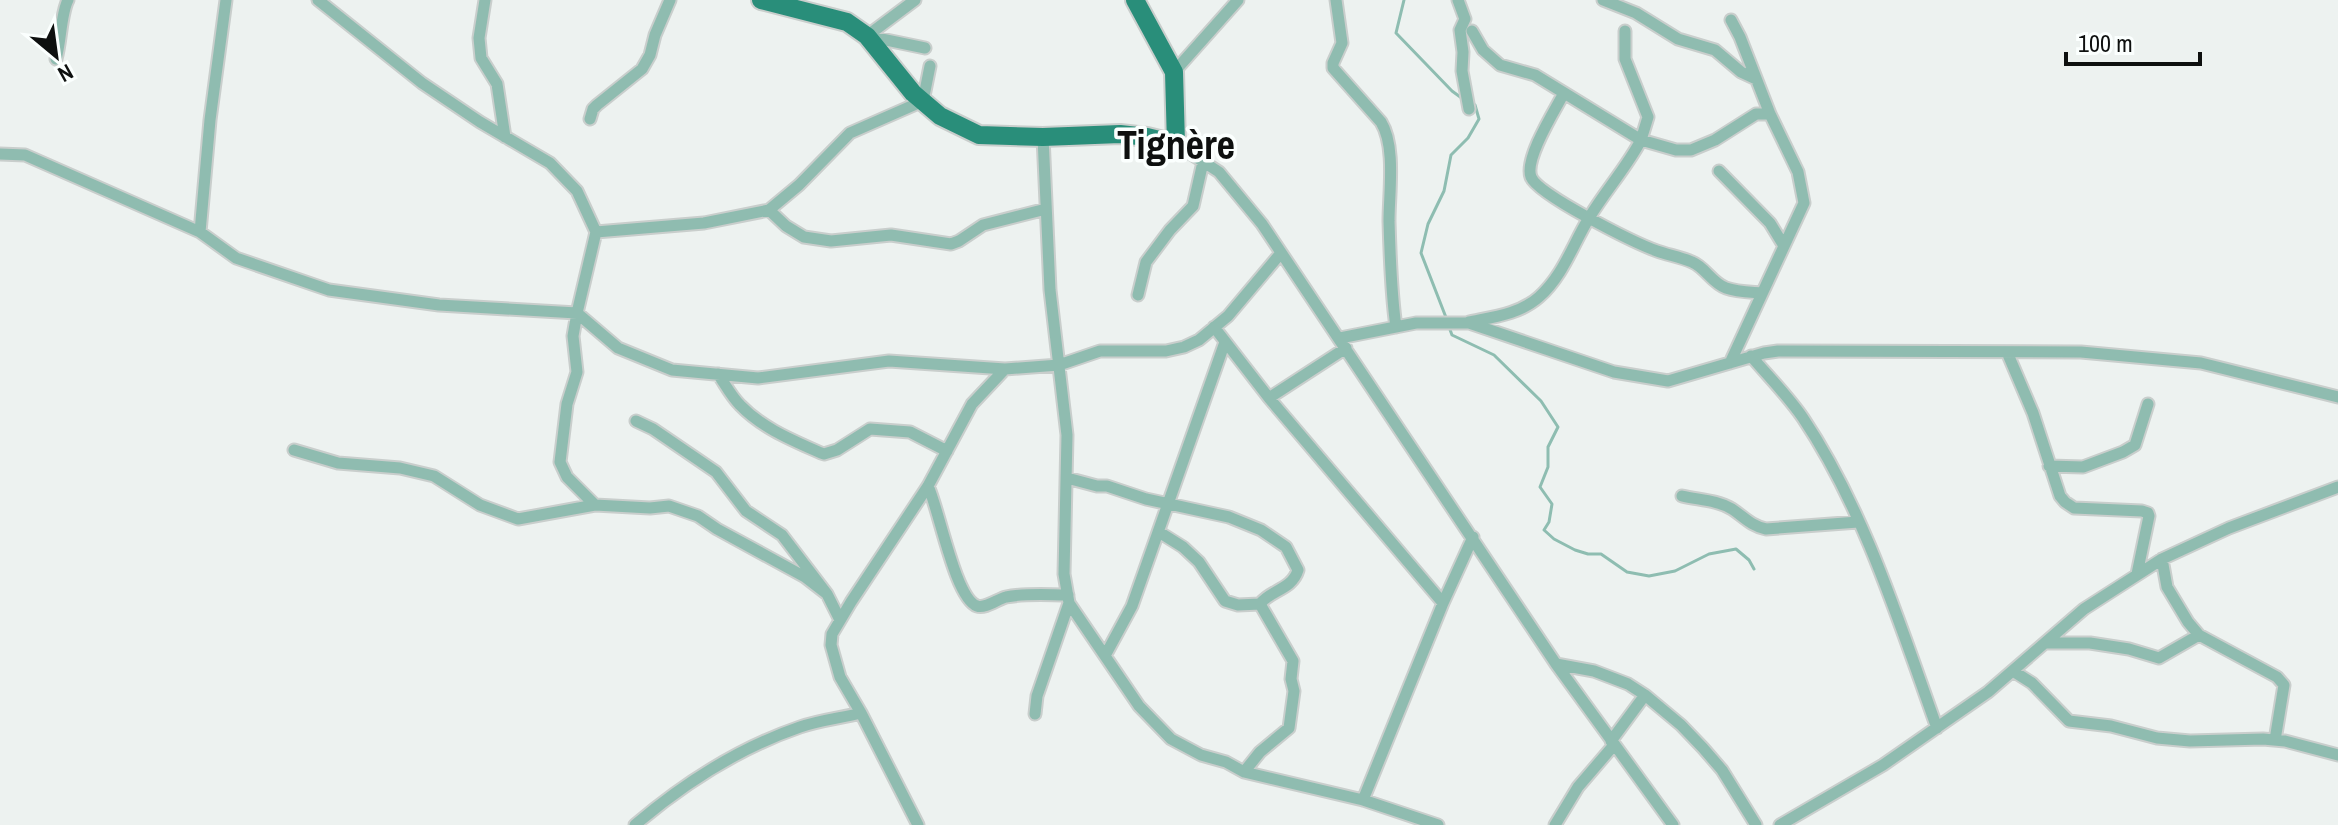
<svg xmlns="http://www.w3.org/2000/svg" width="2338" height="825" font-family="'Archivo Narrow',sans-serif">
<rect width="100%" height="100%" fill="#edf2f0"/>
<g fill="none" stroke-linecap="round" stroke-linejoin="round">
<path stroke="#8ebdb1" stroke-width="3" d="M 1404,0 L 1396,33 L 1452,91 L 1463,99
M 1447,320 L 1421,253 L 1428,224 L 1444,191 L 1451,155 L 1468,138 L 1479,119 L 1475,105 L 1470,103
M 1449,327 L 1452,335 L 1494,355 L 1541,401 L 1558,427 L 1548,447 L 1548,467 L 1540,487 L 1552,504 L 1549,522 L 1544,530 L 1554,539 L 1575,550 L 1588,554 L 1601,554 L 1627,572 L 1649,576 L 1675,571 L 1709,554 L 1736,549 L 1749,560 L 1754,569"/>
<defs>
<path id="minor" d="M 318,0 L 422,83 L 480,122 L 550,163 L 577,191 L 596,232 L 577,313 L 573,336 L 577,372 L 567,404 L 560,462 L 567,477 L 595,505 L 650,508 L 669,506 L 698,516 L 717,529 L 805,577 L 827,594
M 485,0 L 479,38 L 481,58 L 497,84 L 505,137
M 915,0 L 867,36 L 925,48
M 1336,0 L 1342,43 L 1333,63 L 1333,68 L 1381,122 C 1396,146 1389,193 1389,221 C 1390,257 1391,292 1396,327
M 1458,0 L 1465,19 L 1460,30 L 1463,52 L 1462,71 L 1469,109
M 1603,0 L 1636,13 L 1678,39 L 1715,50 L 1741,72 L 1756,79
M 1731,20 L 1740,37 L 1770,114
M 1472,31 L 1483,50 L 1500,65 L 1535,75 L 1641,140 L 1648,117 L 1625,59 L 1625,31
M 56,59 C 61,42 61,13 68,0
M 1174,72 L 1238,0
M 1564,93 C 1555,110 1524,159 1531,177 C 1538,195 1635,243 1657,251 C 1668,255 1681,257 1692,262 C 1705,267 1712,283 1726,288 C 1737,292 1750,292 1762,293
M 590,119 L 593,109 L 597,105 L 642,69 L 650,55 L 655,35 L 670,0
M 1043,137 L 1050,290 L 1067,435 L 1064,574 L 1069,603 L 1139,706 L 1171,739 L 1201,755 L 1226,762 L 1244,772 L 1363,800 L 1438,825
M 1176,144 L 1219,172 L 1262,224 L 1556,664 L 1673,825
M 0,154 L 25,155 L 200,232 L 236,258 L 329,290 L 439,305 L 577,313 L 618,348 L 672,370 L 758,378 L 889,361 L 1005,369 L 1059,365 L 1100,351 L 1166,351 L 1184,347 L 1199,340 L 1228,316 L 1281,253
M 1719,171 L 1770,223 L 1784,246
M 769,210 L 786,226 L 804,237 L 831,241 L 891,235 L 951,244 L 959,241 L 983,225 L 1046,209
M 200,232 L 210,120 L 226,0
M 596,232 L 704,223 L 769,210 L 799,185 L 850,133 L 923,101 L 930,66
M 1138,295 L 1146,262 L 1170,230 L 1193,206 L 1203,162
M 1469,322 C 1493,317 1520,314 1539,297 C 1563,276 1573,244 1589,218 C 1605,191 1627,167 1641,140 L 1676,150 L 1691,150 L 1715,140 L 1756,114 L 1770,114 L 1798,172 L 1804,203 L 1730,363
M 1214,327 L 1269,398 L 1443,603
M 1340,338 L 1416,323 L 1469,323 L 1614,372 L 1668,381 L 1764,353 L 1778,351 L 2081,352 L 2201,363 L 2338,397
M 2007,352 L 2033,413 L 2060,496 L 2065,502 L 2074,508 L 2142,511 L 2148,513 L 2149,516 L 2137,574
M 1751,356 C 1768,376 1788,396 1803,418 C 1864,509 1900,625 1937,728
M 718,374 C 725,384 731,396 740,405 C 762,428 792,440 821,453 L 824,454 L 837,450 L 870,429 L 910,432 L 947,451
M 1269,398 L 1346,348
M 636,421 L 653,429 L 716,472 L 746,511 L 782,535 L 827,594 L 840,620
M 294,450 L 338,463 L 400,468 L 434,476 L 480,505 L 518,519 L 595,505
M 2049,466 L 2083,467 L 2123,452 L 2135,445 L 2148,404
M 1067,478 L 1097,486 L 1107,486 L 1146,499 L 1229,517 L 1261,530 L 1286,547 L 1298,570 C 1292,590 1270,590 1260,604 L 1293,661 L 1291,679 L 1294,691 L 1289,728 L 1260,752 L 1244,772
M 928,486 C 939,509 955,598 977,606 C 985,609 998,599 1006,597 C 1025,593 1048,595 1068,595
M 1682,496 C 1699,500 1717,500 1732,509 C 1744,517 1751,526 1766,529 L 1858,522
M 1159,532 L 1183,547 L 1199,562 L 1225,601 L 1238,605 L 1260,604
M 2162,559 L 2167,587 L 2188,622 L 2199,635 L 2277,677 L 2284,685 L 2275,740
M 2045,643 L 2090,643 L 2129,649 L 2159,658 L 2199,635
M 1106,654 L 1132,606 L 1225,342
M 1556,664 L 1594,671 L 1628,684 L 1645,695 L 1681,725 L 1703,748 L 1722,770 L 1756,825
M 2013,671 L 2032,683 L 2069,721 L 2111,726 L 2157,738 L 2190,741 L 2263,739 L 2285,741 L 2338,755
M 1035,714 L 1037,696 L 1069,603
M 1611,741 L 1645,695
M 1363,800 L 1443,603 L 1473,537
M 635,825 C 684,783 739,748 800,727 C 820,720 841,718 861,713
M 918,825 L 861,713 L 840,677 L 831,645 L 832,634 L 851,602 L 928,486 L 972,404 L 1005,369
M 1555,825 L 1578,787 L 1614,745
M 1780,825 L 1883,765 L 1988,692 L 2084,609 L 2162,559 L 2229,528 L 2338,487"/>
<path id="primary" d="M 761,0 L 847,22 L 867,36 L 913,93 L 940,116 L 979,135 L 1043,137 L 1120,134 L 1147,137 L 1176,144 L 1174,72 L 1135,0"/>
</defs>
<use href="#minor" stroke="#c9cecc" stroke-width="15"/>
<use href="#primary" stroke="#c9cecc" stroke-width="22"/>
<use href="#minor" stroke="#8fbcb0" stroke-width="11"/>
<use href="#primary" stroke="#298e7a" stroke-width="18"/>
</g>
<g text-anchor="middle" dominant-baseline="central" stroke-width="7" stroke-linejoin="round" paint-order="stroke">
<g font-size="40" font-weight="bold" fill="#0e100f" stroke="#fbfffe">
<text x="1176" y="144">Tignère</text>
</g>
</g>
<g transform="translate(56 56) rotate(151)" stroke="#fbfffe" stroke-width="6" paint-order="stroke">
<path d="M0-6L14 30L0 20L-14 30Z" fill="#0e100f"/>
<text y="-12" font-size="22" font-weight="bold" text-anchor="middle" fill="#0e100f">N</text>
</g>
<path d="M2066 52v12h134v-12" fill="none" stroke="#0e100f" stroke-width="4"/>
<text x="2078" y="52" font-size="24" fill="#0e100f" stroke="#fbfffe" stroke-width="6" paint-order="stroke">100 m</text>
</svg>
